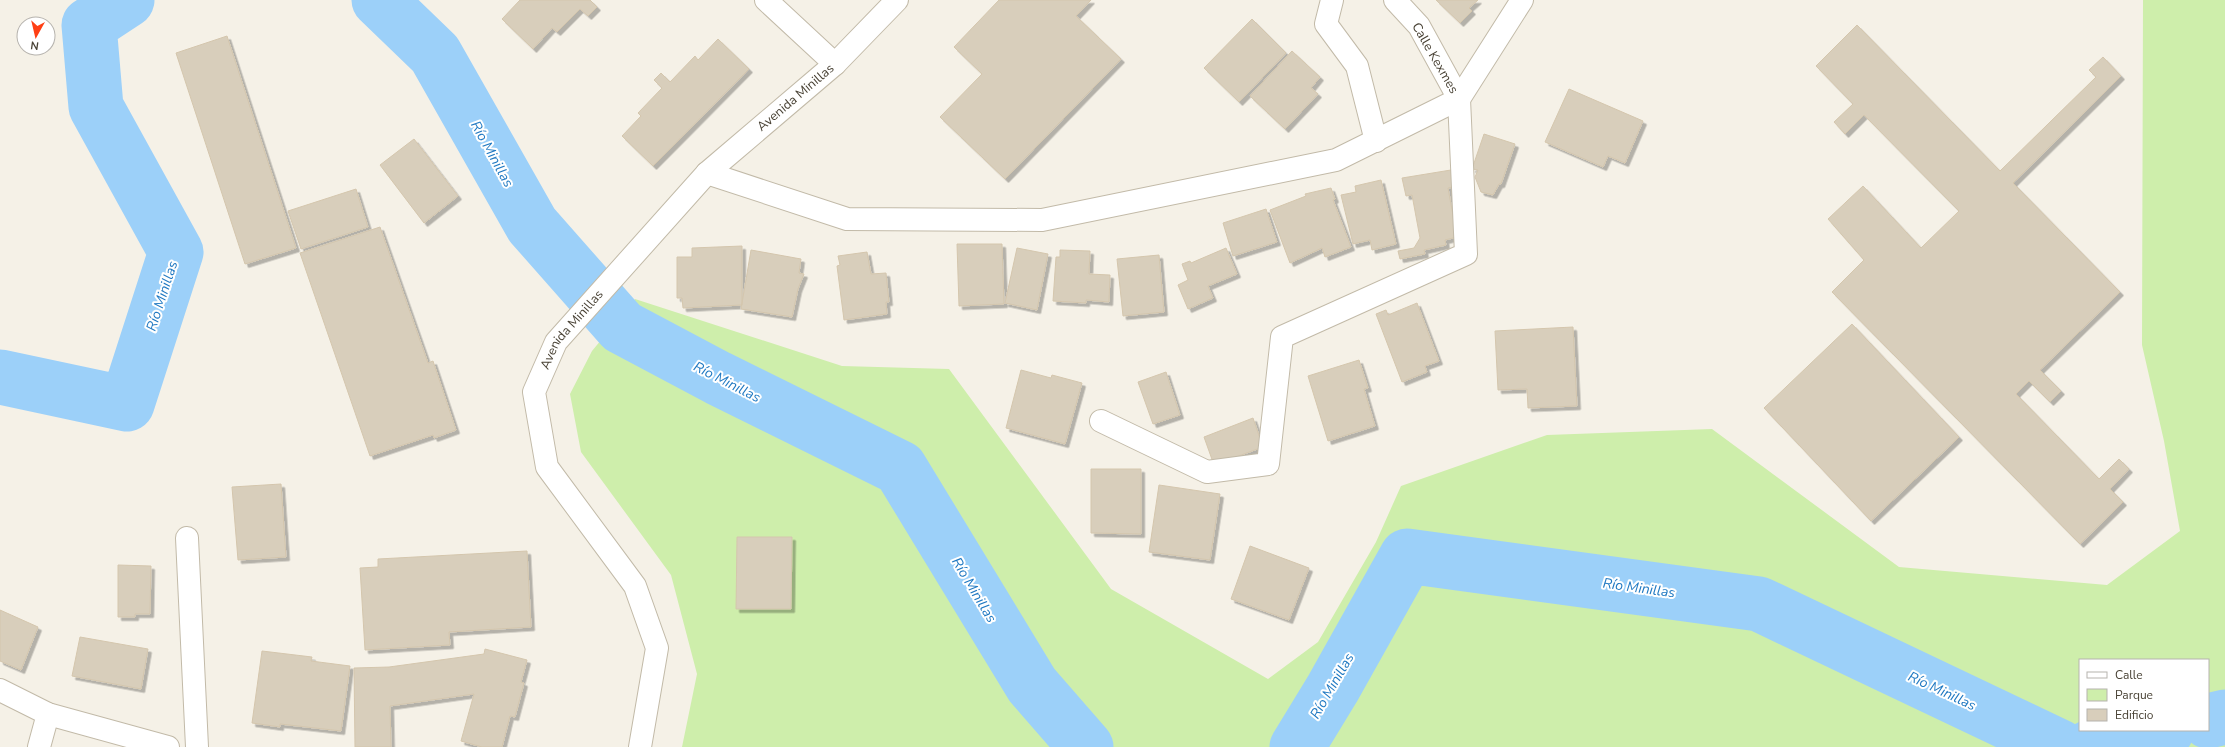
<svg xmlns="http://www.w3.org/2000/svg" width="2225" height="747" font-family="'Nunito Sans',sans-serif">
<defs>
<filter id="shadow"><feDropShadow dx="3.5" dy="3.5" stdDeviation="0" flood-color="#0004"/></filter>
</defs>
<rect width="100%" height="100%" fill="#f5f1e7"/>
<path fill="#ceeeab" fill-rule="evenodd" d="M 2143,0 L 2225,0 L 2225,747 L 682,747 L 697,674 L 671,575 L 581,452 L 570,394 L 592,351 L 635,299 L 842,366 L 949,369 L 1111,589 L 1268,679 L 1318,642 L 1376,542 L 1401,486 L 1547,435 L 1712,429 L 1899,567 L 2107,585 L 2180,531 L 2164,441 L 2142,345 ZM 2080,660 L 2208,660 L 2208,730 L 2080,730 Z"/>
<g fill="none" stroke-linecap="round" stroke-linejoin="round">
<path stroke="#9cd0f9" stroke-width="55" d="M 379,0 L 435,54 L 532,225 L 622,327 L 718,378 L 900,468 L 1032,685 L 1086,747
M 0,377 L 127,404 L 176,252 L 96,107 L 89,25 L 127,0
M 2208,721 L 2225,717
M 1297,747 L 1333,688 L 1407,556 L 1759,604 L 2060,747
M 2090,747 L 2167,730"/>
</g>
<path fill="#d8cebb" stroke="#d4c6ad" filter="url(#shadow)" d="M 520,0 L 590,0 L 597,7 L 588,16 L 580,9 L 557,32 L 552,28 L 533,49 L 502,19 Z
M 999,0 L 1091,0 L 1076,16 L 1121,59 L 1005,179 L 940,117 L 982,74 L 954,47 Z
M 1436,0 L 1478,0 L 1469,8 L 1472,11 L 1460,23 Z
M 1252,19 L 1286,53 L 1239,102 L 1204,68 Z
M 1857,25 L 2000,171 L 2096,77 L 2089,70 L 2103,57 L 2121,76 L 2013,183 L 2120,292 L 2040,370 L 2061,391 L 2050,402 L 2029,381 L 2016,394 L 2099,479 L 2119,459 L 2129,469 L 2110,489 L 2123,502 L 2080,544 L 1832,292 L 1864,260 L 1828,219 L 1863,186 L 1921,248 L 1959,211 L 1864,115 L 1845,134 L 1834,122 L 1853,104 L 1816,66 Z
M 227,36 L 296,248 L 245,264 L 176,53 Z
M 718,39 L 749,69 L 653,166 L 622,136 L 641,116 L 638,113 L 662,88 L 654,80 L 661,73 L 670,82 L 695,56 L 698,60 Z
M 1292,51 L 1320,77 L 1311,88 L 1318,94 L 1285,129 L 1250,96 Z
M 1569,89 L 1643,121 L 1625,163 L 1608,156 L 1603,167 L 1545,142 Z
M 1484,134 L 1515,144 L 1501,184 L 1499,184 L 1493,195 L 1481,192 L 1475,177 L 1478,170 L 1472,169 Z
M 414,139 L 458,196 L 424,223 L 380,165 Z
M 1457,169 L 1460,186 L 1448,188 L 1457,237 L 1445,240 L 1446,245 L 1424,250 L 1425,254 L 1400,259 L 1398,251 L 1414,248 L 1420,238 L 1412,195 L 1406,196 L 1402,178 Z
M 1381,180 L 1396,244 L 1372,250 L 1370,240 L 1353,244 L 1341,195 L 1356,192 L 1355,186 Z
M 1331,188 L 1335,199 L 1333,200 L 1351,247 L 1325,257 L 1322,248 L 1290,263 L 1270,210 L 1306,196 L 1305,194 Z
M 356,189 L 368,227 L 301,249 L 288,211 Z
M 1266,209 L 1277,242 L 1233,256 L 1223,223 Z
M 380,227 L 428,363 L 433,361 L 456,430 L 434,438 L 433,435 L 370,456 L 300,253 Z
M 957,244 L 1002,244 L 1004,304 L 959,306 Z
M 742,246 L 742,305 L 683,308 L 682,298 L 677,298 L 677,257 L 692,257 L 692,248 Z
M 1017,248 L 1048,254 L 1037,310 L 1005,303 Z
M 1226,248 L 1237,274 L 1208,286 L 1213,298 L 1188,309 L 1178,285 L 1188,280 L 1182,264 L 1190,261 L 1191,263 Z
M 751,250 L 801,259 L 799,273 L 804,274 L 798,289 L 792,317 L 741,309 Z
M 1060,250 L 1090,251 L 1089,274 L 1110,275 L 1109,302 L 1086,300 L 1086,303 L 1053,301 L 1056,257 L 1060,257 Z
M 867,252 L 871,274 L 886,273 L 889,302 L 886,302 L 887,314 L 844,320 L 837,266 L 840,265 L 838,256 Z
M 1159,255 L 1164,312 L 1123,316 L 1117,259 Z
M 1417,303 L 1439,361 L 1425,366 L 1427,372 L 1402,382 L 1376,314 L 1386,310 L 1388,315 Z
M 1852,324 L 1959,437 L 1871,521 L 1764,408 Z
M 1573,327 L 1577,406 L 1528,408 L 1527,389 L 1498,390 L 1495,331 Z
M 1359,360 L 1368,388 L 1364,389 L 1375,426 L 1328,441 L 1308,376 Z
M 1021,370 L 1051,378 L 1052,375 L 1082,383 L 1065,444 L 1006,428 Z
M 1166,372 L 1180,415 L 1153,424 L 1138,382 Z
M 1253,418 L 1263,447 L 1214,465 L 1204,437 Z
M 1091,469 L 1141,469 L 1141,534 L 1091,533 Z
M 281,484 L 286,557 L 238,560 L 232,487 Z
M 1159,485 L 1220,494 L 1210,560 L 1149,552 Z
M 737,537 L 792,537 L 791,609 L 736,609 Z
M 1250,546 L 1309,568 L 1289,620 L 1231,599 Z
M 527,551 L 531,627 L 449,632 L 450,645 L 365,650 L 360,568 L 378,567 L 378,559 Z
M 118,565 L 151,566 L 150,614 L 135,614 L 135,617 L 118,617 Z
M 0,610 L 38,627 L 21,670 L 0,661 Z
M 80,637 L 148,649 L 141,689 L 72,676 Z
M 485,649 L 527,660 L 521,682 L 524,683 L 515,717 L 510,716 L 502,747 L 482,747 L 461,741 L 474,694 L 390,706 L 391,747 L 355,747 L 354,668 L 389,667 L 484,654 Z
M 262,651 L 312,657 L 311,661 L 350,666 L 341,731 L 280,724 L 280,727 L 252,723 Z"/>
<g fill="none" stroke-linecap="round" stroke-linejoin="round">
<defs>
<g id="minor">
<path d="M 766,0 L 835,64"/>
<path d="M 1332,0 L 1326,24 L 1357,66 L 1376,141"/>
<path d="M 707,173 L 847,219 L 1042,220 L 1336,160 L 1459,99 L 1522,0"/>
<path d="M 1101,421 L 1207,472 L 1268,464 L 1282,337 L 1466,254 L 1459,99 L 1419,26 L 1395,0"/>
<path d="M 187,538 L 197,747"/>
<path d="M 0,690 L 48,714 L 168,747"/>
<path d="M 39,747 L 48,714"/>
<path id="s1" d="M 640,747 L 657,648 L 635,586 L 547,467 L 534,392 L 556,342 L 707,173 L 835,64 L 897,0"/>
</g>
</defs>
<use href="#minor" stroke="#c2baa8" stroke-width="24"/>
<use href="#minor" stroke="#fff" stroke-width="22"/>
</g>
<g text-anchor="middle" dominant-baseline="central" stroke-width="4" stroke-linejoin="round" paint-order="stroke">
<g font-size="13" fill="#494235" stroke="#fff">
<text transform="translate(1435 58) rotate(60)">Calle Kexmes</text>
<text stroke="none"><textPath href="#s1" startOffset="788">Avenida Minillas</textPath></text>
<text stroke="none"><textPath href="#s1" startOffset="464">Avenida Minillas</textPath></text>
</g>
<g font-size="14" font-style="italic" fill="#2079c2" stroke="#fff">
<text transform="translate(492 154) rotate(61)">Río Minillas</text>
<text transform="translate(162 296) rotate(-72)">Río Minillas</text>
<text transform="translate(727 382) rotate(27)">Río Minillas</text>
<text transform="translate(1639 588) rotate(8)">Río Minillas</text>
<text transform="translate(974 590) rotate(59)">Río Minillas</text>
<text transform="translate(1332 686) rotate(-60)">Río Minillas</text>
<text transform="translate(1942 691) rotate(25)">Río Minillas</text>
</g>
</g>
<rect x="2079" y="659" width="130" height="72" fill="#ffffff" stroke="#b6b3ae"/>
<rect x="2087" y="672" width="20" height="6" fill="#ffffff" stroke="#b6b3ae"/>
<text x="2115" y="679" font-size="12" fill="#494235">Calle</text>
<rect x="2087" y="689" width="20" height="12" fill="#ceeeab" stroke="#b6b3ae"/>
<text x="2115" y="699" font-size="12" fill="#494235">Parque</text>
<rect x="2087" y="709" width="20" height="12" fill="#d8cebb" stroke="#b6b3ae"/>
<text x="2115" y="719" font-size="12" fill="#494235">Edificio</text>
<g transform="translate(36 36) rotate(188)"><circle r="19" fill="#ffffff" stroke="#b6b3ae"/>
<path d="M0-3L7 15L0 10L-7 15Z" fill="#ff3f14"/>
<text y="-6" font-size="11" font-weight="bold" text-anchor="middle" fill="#494235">N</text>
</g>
</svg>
